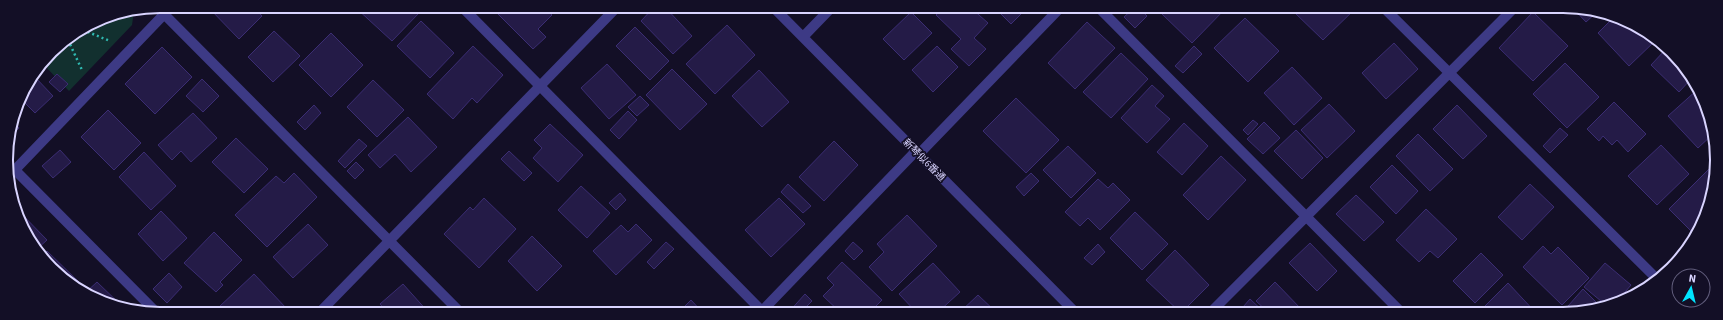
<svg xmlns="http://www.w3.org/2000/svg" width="1723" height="320" font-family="'Source Sans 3','Noto Sans JP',sans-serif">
<rect width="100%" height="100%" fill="#130f26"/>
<path fill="#12302f" d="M 134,11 L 132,25 L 69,91 L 43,64 L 51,51 L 101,18 Z"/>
<path fill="#241b47" stroke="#3b2d73" d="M 207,6 L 253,6 L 262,16 L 239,39 Z
M 358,6 L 412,6 L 419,13 L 392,41 L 356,8 Z
M 506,6 L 543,6 L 552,15 L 538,29 L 546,37 L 533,49 L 498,14 Z
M 551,6 L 565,6 L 558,13 Z
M 655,6 L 664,6 L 692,36 L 673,54 L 641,21 Z
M 921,7 L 933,7 L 927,13 Z
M 944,7 L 970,7 L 988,23 L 974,38 L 986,49 L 969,66 L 951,49 L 961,39 L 936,15 Z
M 994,7 L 1028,7 L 1011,24 Z
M 1135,7 L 1138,7 L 1147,16 L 1135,28 L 1124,17 Z
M 1167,7 L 1227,7 L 1192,43 L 1161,13 Z
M 1300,7 L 1357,7 L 1323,40 L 1294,12 Z
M 1462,7 L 1474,7 L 1468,13 Z
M 1572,7 L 1583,7 L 1597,12 L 1586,22 Z
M 911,12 L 932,33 L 904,60 L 883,39 Z
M 1533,12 L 1568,46 L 1533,81 L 1499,48 Z
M 1245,18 L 1279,51 L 1248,82 L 1214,48 Z
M 1613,18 L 1640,27 L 1656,40 L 1629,66 L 1598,33 Z
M 421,21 L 454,53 L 430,78 L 397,46 Z
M 1087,22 L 1115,48 L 1075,89 L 1048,63 Z
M 727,25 L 755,55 L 715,94 L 686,64 Z
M 635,27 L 669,61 L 650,80 L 616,46 Z
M 274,31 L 300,56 L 273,82 L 248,57 Z
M 331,33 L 363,65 L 331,97 L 299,65 Z
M 1394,43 L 1418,69 L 1386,99 L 1362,73 Z
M 473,46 L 503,75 L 477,103 L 472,98 L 453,119 L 427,94 Z
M 937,46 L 958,67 L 933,92 L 912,70 Z
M 1194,46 L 1202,54 L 1183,73 L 1175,66 Z
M 162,47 L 192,77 L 155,114 L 125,84 Z
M 1666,49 L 1685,66 L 1691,79 L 1679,92 L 1651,65 Z
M 1121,53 L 1148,79 L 1111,118 L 1083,92 Z
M 1565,63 L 1599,97 L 1567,128 L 1533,94 Z
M 607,64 L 636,95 L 609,119 L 581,88 Z
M 1292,67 L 1322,98 L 1294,125 L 1264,93 Z
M 672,69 L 707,104 L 680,130 L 646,95 Z
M 759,70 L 789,102 L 762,127 L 732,96 Z
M 57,74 L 68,84 L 60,92 L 49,82 Z
M 34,76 L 53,96 L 35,113 L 20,98 Z
M 202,79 L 219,96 L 203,112 L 186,96 Z
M 373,80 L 404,110 L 377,137 L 347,107 Z
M 1152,85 L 1164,96 L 1155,106 L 1170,119 L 1147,143 L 1121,118 Z
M 1697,90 L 1712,120 L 1713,134 L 1698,148 L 1668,116 Z
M 640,96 L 649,105 L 637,116 L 628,107 Z
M 1016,98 L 1059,140 L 1026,173 L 983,131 Z
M 1614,102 L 1646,134 L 1628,152 L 1617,140 L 1612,145 L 1603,136 L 1599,141 L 1587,129 Z
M 1329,104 L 1355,131 L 1327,158 L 1301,130 Z
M 314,105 L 321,113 L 305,130 L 297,122 Z
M 1457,105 L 1487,136 L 1463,159 L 1433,129 Z
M 108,110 L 141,143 L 114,170 L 81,137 Z
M 628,111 L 637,120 L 619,139 L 610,130 Z
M 193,113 L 217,138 L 191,162 L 181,151 L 172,160 L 158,145 Z
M 408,117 L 437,147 L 411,172 L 395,154 L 380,168 L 368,155 Z
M 1253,120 L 1258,124 L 1248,135 L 1243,130 Z
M 13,121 L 19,128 L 9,137 Z
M 1264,122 L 1280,138 L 1263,154 L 1247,139 Z
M 1184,123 L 1208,146 L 1182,175 L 1157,152 Z
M 550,124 L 583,155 L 558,182 L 533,158 L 542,148 L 534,140 Z
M 1560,128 L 1568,135 L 1550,153 L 1543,146 Z
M 1296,130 L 1323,158 L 1302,179 L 1274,151 Z
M 1418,134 L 1453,169 L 1430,191 L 1396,156 Z
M 236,138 L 268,169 L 244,193 L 212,162 Z
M 359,139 L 367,146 L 345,168 L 338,161 Z
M 834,141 L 858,165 L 824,201 L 799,177 Z
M 1661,145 L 1689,174 L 1657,205 L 1628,176 Z
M 1068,146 L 1096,173 L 1071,198 L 1043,170 Z
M 60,150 L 71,162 L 53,178 L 42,166 Z
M 509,151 L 532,173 L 524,181 L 501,159 Z
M 144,152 L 176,186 L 151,210 L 119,177 Z
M 1221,156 L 1246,180 L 1208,220 L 1183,195 Z
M 356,162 L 364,170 L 355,179 L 347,171 Z
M 1715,163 L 1716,180 L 1701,227 L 1694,234 L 1669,209 Z
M 1392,165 L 1418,191 L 1396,214 L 1370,187 Z
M 294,173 L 317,197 L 267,247 L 235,215 L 276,176 L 284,183 Z
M 1031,173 L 1039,181 L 1024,196 L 1016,187 Z
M 1098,179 L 1108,188 L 1113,183 L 1130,200 L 1100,230 L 1088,218 L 1080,226 L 1065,212 Z
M 788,184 L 811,206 L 803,213 L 781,192 Z
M 1530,184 L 1554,207 L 1522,240 L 1498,217 Z
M 581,186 L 610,213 L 587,238 L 558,210 Z
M 620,193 L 626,200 L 616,210 L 609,203 Z
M 1356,195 L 1384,222 L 1364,241 L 1336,214 Z
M 484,198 L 516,229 L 479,268 L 444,234 L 470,207 L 473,210 Z
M 779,198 L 805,224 L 771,257 L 745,230 Z
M 14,206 L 47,240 L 37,249 L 14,210 Z
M 1426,209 L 1457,239 L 1438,258 L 1430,251 L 1419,262 L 1396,240 Z
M 161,211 L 187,238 L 163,261 L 138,234 Z
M 1135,212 L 1168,244 L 1142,270 L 1110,238 Z
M 907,215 L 937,246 L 892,291 L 869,267 L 884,252 L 877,244 Z
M 308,224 L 328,245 L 293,278 L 273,257 Z
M 636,224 L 652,240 L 616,275 L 593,251 L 621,225 L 628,232 Z
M 214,232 L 242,260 L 220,282 L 223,285 L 216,292 L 184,263 Z
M 532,236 L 562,266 L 537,291 L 508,261 Z
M 666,242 L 674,249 L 654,269 L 647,262 Z
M 853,242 L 863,251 L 854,260 L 845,251 Z
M 1310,243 L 1337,271 L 1317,291 L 1289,263 Z
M 1098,244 L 1105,252 L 1092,265 L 1084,258 Z
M 1543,246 L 1551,254 L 1558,247 L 1589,278 L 1562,305 L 1523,267 Z
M 1175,250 L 1209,285 L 1181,313 L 1146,280 Z
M 47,251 L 80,283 L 76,286 L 44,261 L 42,257 Z
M 1481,253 L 1503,275 L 1475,303 L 1453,281 Z
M 842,262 L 882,300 L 869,313 L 841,313 L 823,296 L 834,285 L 827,278 Z
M 933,263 L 960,292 L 937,313 L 917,313 L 899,294 Z
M 1605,263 L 1631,285 L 1615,304 L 1607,306 L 1584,287 Z
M 169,273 L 182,287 L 167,303 L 153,289 Z
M 254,274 L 287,309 L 284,313 L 225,313 L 219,307 Z
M 97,282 L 123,307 L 92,298 L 85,293 Z
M 1275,282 L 1302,310 L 1299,313 L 1269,313 L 1256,301 Z
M 1508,283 L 1537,314 L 1492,314 L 1485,306 Z
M 403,284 L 429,313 L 388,313 L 380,304 Z
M 1583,289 L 1601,307 L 1573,314 L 1561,314 Z
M 805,294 L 812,301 L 800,313 L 788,313 Z
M 978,295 L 997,313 L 959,313 Z
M 1250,299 L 1265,313 L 1249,313 L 1243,307 Z
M 691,300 L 703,313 L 678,313 Z
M 891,308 L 896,313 L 886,313 Z"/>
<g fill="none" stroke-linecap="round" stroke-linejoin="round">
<path stroke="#2fb8b0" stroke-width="2.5" stroke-dasharray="2 3" stroke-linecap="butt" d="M 83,30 L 110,41
M 68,40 L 82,70"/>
<path stroke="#3d3a85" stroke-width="10" d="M 461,6 L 762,311
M 157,7 L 461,313
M 773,7 L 1076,313
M 1098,7 L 1403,314
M 1383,7 L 1657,279
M 803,37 L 832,7
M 919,154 L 1061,7
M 15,170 L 157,313
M 10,175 L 172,6
M 319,313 L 618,6
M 760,313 L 916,151
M 1210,313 L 1515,7"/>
</g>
<g text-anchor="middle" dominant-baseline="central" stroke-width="3.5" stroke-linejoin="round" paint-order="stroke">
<g font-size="10" fill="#d9d4ff" stroke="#130f26">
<text transform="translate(924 160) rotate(45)">新琴似6番通</text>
</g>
</g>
<path d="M0 0H1723V320H0ZM160 13H1563A147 147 0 0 1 1710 160V160A147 147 0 0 1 1563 307H160A147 147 0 0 1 13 160V160A147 147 0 0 1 160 13Z" fill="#130f26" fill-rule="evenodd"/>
<path fill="none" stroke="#d9d4ff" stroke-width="2" d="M160 13H1563A147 147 0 0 1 1710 160V160A147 147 0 0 1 1563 307H160A147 147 0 0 1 13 160V160A147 147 0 0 1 160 13Z"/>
<g transform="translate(1691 288) rotate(8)"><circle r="19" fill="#130f26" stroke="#625e7d"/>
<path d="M0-3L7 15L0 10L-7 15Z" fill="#00e5ff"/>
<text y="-6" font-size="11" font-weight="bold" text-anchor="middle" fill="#d9d4ff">N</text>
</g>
</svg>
